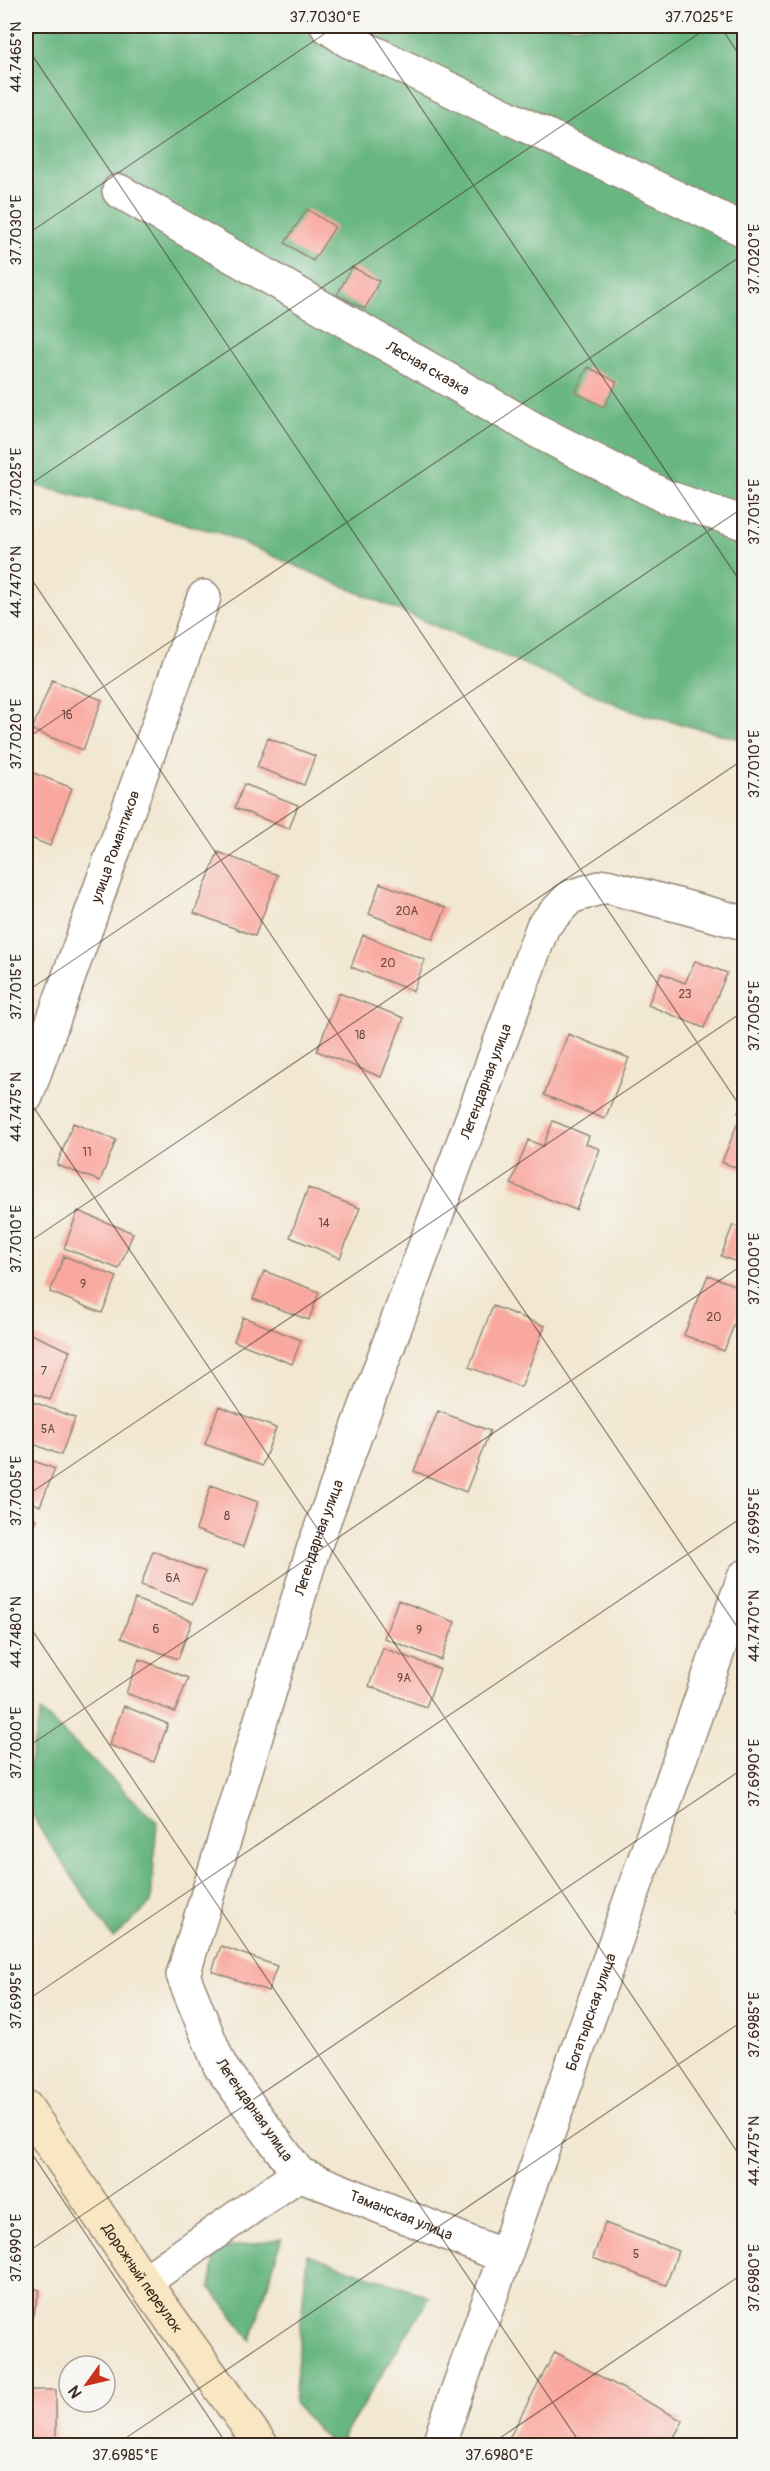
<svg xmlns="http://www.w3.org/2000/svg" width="770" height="2471" font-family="Pangolin,sans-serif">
<rect width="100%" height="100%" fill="#f6f6f2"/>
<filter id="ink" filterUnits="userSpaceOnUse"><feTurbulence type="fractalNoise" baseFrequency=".0167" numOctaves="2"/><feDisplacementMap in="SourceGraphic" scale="12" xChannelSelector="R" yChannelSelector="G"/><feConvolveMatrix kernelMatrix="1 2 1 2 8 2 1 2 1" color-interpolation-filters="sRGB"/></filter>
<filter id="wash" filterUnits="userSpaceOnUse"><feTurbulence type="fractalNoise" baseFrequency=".008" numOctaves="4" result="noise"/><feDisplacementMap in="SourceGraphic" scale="24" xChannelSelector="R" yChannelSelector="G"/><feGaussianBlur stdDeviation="1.35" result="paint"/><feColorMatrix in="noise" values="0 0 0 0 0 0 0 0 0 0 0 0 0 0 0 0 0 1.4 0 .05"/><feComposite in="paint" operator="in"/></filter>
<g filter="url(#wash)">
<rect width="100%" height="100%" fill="#f2e7d0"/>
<path fill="#68b680" stroke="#52704f" stroke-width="1.5" d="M 26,26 L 744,26 L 744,740 L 637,713 L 220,533 L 26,483 Z
M 41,1711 L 157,1822 L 151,1903 L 113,1938 L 37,1824 L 26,1797 L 26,1776 Z
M 282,2238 L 251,2340 L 210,2287 L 216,2250 Z
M 307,2254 L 430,2297 L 338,2445 L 332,2445 L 294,2403 Z"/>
<g id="blocks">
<path fill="#f9a89f" d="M 307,209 L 335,227 L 313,261 L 285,243 Z
M 352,267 L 379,281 L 365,309 L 337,295 Z
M 588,367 L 617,382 L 604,407 L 575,392 Z
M 52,680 L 102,700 L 83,750 L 32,730 Z
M 268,738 L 315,756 L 304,785 L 257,767 Z
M 26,770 L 72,788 L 50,846 L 26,836 Z
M 244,784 L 298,805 L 289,829 L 235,808 Z
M 218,852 L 278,875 L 255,936 L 194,913 Z
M 380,883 L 446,908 L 433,939 L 369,914 Z
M 363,935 L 425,960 L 413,991 L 351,967 Z
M 695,961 L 727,973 L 704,1028 L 648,1005 L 661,973 L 685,983 Z
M 339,993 L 404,1018 L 381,1077 L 317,1051 Z
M 568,1034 L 629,1058 L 605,1119 L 544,1095 Z
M 744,1096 L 744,1115 L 738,1113 Z
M 553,1121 L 589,1136 L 586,1144 L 600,1149 L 576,1210 L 511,1184 L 528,1140 L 543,1146 Z
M 738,1122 L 744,1125 L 744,1171 L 722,1162 Z
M 73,1123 L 116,1140 L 100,1181 L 57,1165 Z
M 308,1188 L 360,1208 L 340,1258 L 290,1237 Z
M 78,1211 L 133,1233 L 119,1269 L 64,1248 Z
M 733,1225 L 744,1229 L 744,1265 L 721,1256 Z
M 64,1256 L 117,1277 L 102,1313 L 50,1292 Z
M 264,1271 L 319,1292 L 309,1320 L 253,1299 Z
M 708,1275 L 744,1289 L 744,1298 L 724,1351 L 684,1335 Z
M 493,1306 L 545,1326 L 521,1387 L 469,1367 Z
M 243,1317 L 301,1340 L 292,1364 L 234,1341 Z
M 26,1332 L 70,1351 L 50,1400 L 26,1390 Z
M 26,1399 L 75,1418 L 61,1455 L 26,1441 Z
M 219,1406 L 276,1428 L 262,1466 L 205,1444 Z
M 438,1411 L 490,1431 L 466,1492 L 414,1471 Z
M 26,1458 L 55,1469 L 40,1506 L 26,1500 Z
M 211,1485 L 258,1502 L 243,1547 L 196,1530 Z
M 26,1515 L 36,1519 L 26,1546 Z
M 153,1551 L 205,1572 L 193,1604 L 141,1585 Z
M 135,1599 L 192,1621 L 178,1659 L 121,1638 Z
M 398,1600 L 455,1622 L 441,1660 L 384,1638 Z
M 383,1648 L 440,1669 L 426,1707 L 369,1686 Z
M 139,1659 L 188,1678 L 175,1712 L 126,1693 Z
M 124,1706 L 168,1724 L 154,1762 L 109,1745 Z
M 744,1895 L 744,1913 L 738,1911 Z
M 221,1946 L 277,1966 L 268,1991 L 212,1971 Z
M 605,2223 L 678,2251 L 666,2285 L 593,2258 Z
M 26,2286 L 40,2290 L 26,2339 Z
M 555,2352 L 683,2421 L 669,2446 L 505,2446 Z
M 26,2390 L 56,2390 L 56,2446 L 26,2446 Z"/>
</g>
</g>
<g filter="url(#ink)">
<use href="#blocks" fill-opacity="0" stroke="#968877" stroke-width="1.5"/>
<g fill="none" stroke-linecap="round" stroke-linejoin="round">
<defs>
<g id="street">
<path d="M 327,26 L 347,40 L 744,230"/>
<path id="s1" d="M 119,191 L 541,433 L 664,496 L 744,523"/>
<path id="s2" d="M 26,1097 L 204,597"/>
<path id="s3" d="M 299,2174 L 220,2066 L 183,1975 L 313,1550 L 543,926 L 570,897 L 606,886 L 744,923"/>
<path id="s4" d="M 299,2174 L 503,2256"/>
<path d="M 144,2282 L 299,2174"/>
<path id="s5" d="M 438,2446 L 744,1577"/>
</g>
<g id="secondary">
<path id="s6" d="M 26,2107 L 144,2282 L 262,2446"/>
</g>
</defs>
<use href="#street" stroke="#968877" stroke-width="36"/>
<use href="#secondary" stroke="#968877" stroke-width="36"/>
<use href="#street" stroke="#fff" stroke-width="33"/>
<use href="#secondary" stroke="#f9e7c3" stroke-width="33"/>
</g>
</g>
<path fill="none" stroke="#3b2a1e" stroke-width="1.5" stroke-opacity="0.45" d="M 366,26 L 744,587M 720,26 L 744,62M 26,46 L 744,1112M 26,235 L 336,26M 26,487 L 710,26M 26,571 L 744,1637M 26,739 L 744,254M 26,992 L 744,507M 26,1096 L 744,2162M 26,1244 L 744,759M 26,1496 L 744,1011M 26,1621 L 582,2446M 26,1748 L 744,1264M 26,2001 L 744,1516M 26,2145 L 228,2446M 26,2253 L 744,1768M 114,2446 L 744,2020M 488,2446 L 744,2273"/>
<g text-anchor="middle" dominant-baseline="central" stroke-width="4.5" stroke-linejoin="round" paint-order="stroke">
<g font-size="12" fill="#6a4a3e">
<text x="67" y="715">16</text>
<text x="407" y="911">20А</text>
<text x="388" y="963">20</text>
<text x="685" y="994">23</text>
<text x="360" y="1035">18</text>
<text x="87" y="1152">11</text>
<text x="324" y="1223">14</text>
<text x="83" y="1284">9</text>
<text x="714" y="1317">20</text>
<text x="44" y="1371">7</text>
<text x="48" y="1429">5А</text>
<text x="227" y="1516">8</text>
<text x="173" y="1578">6А</text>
<text x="156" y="1629">6</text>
<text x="419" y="1630">9</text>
<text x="404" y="1678">9А</text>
<text x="636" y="2254">5</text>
</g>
<g font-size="15" fill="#3b2a1e" stroke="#f6f6f2">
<text stroke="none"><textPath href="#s1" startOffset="356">Лесная сказка</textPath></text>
<text stroke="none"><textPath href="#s2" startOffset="266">улица Романтиков</textPath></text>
<text stroke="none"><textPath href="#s3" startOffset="1176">Легендарная улица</textPath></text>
<text stroke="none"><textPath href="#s3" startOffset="690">Легендарная улица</textPath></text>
<text stroke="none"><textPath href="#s5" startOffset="460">Богатырская улица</textPath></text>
<text transform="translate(254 2110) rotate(55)">Легендарная улица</text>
<text stroke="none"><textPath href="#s4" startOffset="110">Таманская улица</textPath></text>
<text stroke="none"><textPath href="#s6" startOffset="207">Дорожный переулок</textPath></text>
</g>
</g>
<rect width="770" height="2471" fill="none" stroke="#f6f6f2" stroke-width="66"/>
<g transform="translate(87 2384) rotate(236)"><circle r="28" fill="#f6f6f2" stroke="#aba49d" stroke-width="1.5"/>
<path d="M0-4.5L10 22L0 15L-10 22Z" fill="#c8321e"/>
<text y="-9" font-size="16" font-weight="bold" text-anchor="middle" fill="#3b2a1e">N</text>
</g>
<rect x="33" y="33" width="704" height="2405" fill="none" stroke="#3b2a1e" stroke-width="2"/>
<g font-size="15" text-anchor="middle" fill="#3b2a1e">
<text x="325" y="22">37.7030°E</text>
<text x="699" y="22">37.7025°E</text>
<text transform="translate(16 57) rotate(-90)" y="5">44.7465°N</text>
<text transform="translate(16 230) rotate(-90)" y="5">37.7030°E</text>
<text transform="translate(754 259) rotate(-90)" y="5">37.7020°E</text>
<text transform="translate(16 482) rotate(-90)" y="5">37.7025°E</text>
<text transform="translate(754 512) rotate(-90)" y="5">37.7015°E</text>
<text transform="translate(16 582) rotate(-90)" y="5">44.7470°N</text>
<text transform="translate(16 734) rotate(-90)" y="5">37.7020°E</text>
<text transform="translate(754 764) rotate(-90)" y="5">37.7010°E</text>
<text transform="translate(16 987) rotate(-90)" y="5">37.7015°E</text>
<text transform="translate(754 1016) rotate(-90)" y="5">37.7005°E</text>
<text transform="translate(16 1107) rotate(-90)" y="5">44.7475°N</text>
<text transform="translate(16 1239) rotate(-90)" y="5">37.7010°E</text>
<text transform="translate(754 1269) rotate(-90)" y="5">37.7000°E</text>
<text transform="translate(16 1491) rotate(-90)" y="5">37.7005°E</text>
<text transform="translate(754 1521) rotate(-90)" y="5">37.6995°E</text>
<text transform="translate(754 1626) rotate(-90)" y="5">44.7470°N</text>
<text transform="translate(16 1632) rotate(-90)" y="5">44.7480°N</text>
<text transform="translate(16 1743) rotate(-90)" y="5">37.7000°E</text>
<text transform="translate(754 1773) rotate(-90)" y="5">37.6990°E</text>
<text transform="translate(16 1996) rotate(-90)" y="5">37.6995°E</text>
<text transform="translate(754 2025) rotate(-90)" y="5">37.6985°E</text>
<text transform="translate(754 2151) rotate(-90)" y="5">44.7475°N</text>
<text transform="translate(16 2248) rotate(-90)" y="5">37.6990°E</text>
<text transform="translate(754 2278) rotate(-90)" y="5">37.6980°E</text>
<text x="125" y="2460">37.6985°E</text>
<text x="499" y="2460">37.6980°E</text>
</g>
</svg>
